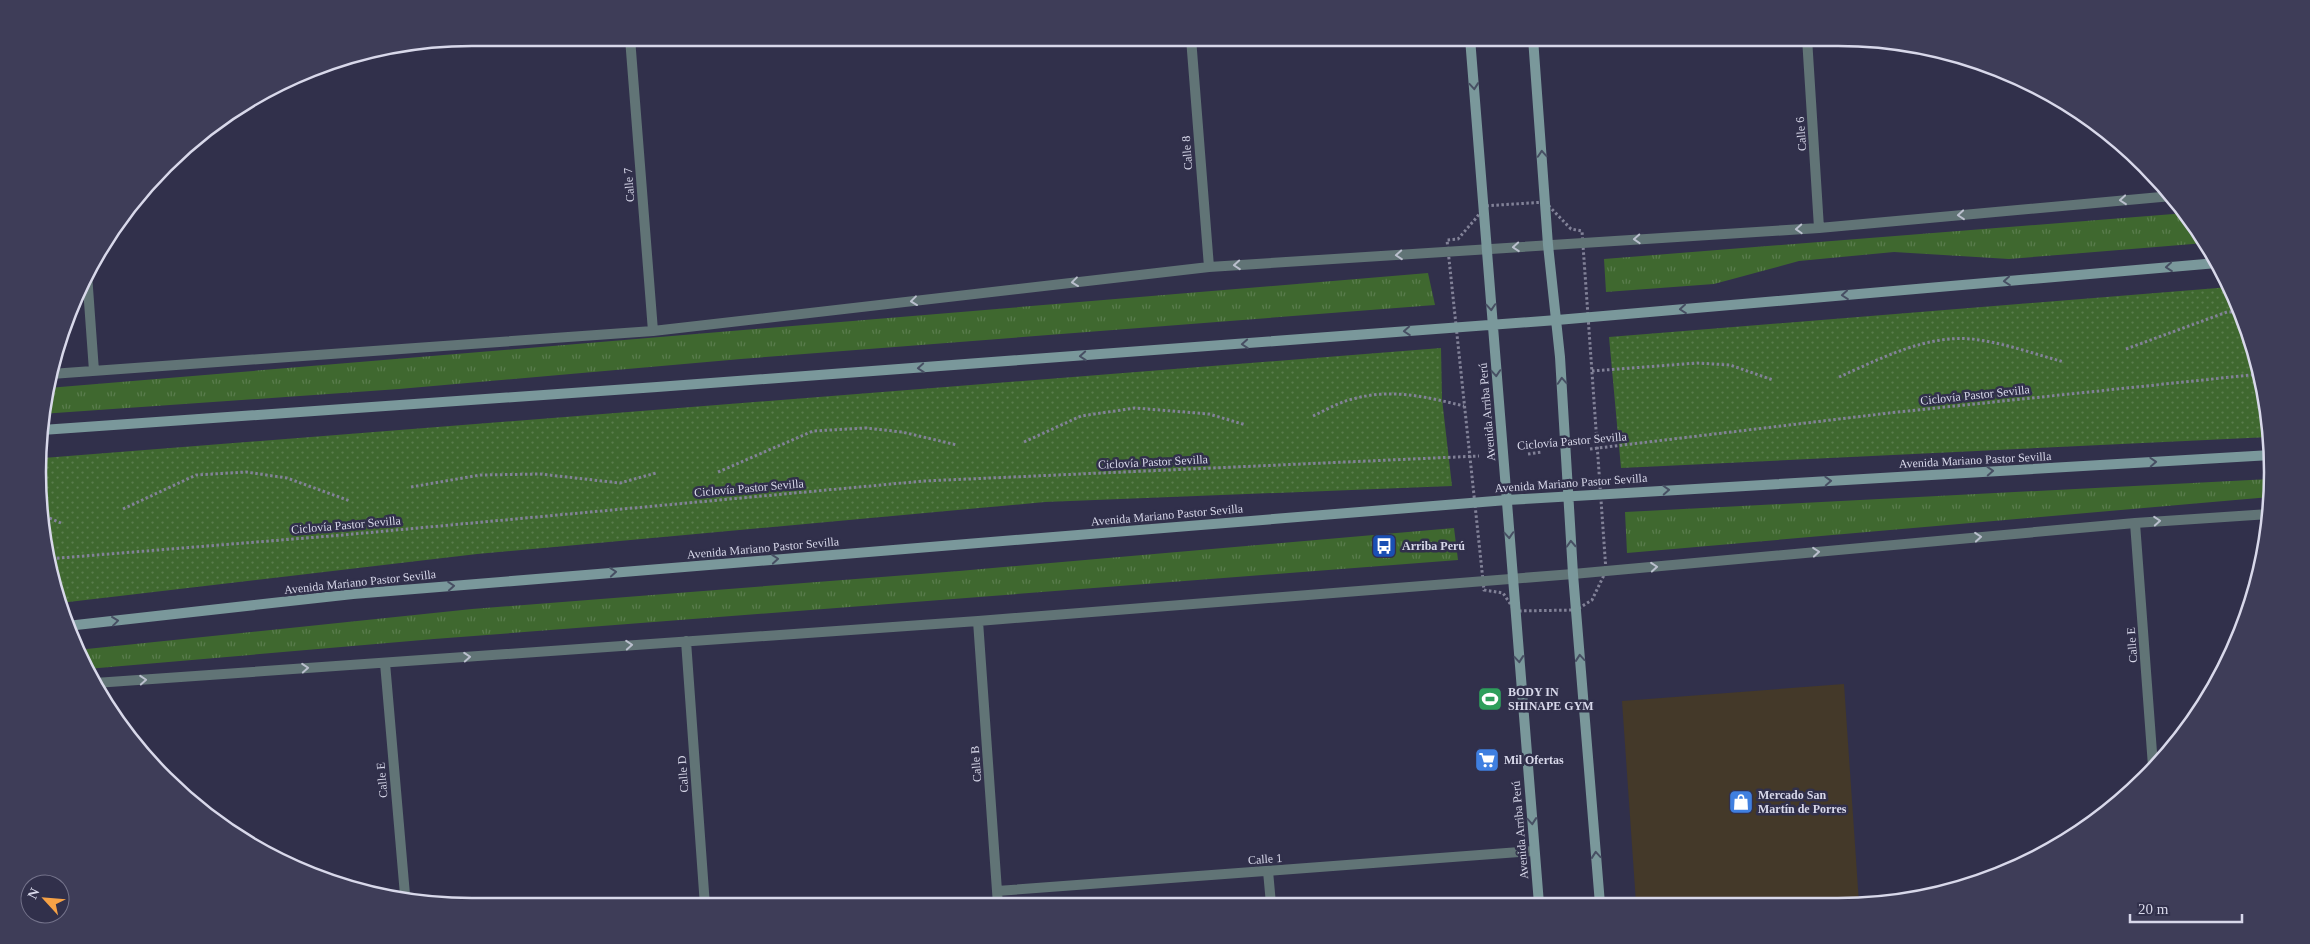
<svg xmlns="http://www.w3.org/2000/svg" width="2310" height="944" font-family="Georgia,serif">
<defs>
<pattern id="grass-tufts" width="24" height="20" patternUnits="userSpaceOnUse" patternTransform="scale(1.25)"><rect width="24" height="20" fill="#3f682f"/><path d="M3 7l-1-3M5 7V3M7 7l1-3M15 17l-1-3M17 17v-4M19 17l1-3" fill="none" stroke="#5a7d4d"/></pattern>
<pattern id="park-dots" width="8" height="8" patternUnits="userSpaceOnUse" patternTransform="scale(1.25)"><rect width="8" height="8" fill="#3f682f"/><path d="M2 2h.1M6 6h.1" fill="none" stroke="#5a7d4d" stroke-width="1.8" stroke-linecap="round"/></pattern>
</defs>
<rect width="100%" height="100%" fill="#31304b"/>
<path fill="#443929" d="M 1844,684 L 1859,903 L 1636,903 L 1622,701 Z"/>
<path fill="url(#grass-tufts)" d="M 2186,213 L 2205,243 L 2009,259 L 1894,252 L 1799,261 L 1714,284 L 1606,292 L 1604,259 Z
M 1428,273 L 1435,305 L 741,359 L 399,389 L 41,414 L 48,388 Z
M 2270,479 L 2270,497 L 1627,553 L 1625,512 Z
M 1454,528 L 1458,560 L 434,639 L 87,669 L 77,650 L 472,609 L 959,571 Z"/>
<path fill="url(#park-dots)" d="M 2230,287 L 2258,359 L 2270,437 L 1621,468 L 1609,337 Z
M 1441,348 L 1442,399 L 1452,486 L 1045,502 L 477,554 L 60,603 L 46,557 L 43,458 Z"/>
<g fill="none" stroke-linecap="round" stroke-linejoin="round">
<path stroke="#828298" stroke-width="3" stroke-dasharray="2.5 2.5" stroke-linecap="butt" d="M 1545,202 L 1571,229 L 1582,231 L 1606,571 L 1592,600 L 1576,610 L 1515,611 L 1503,593 L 1484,590 L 1447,240 L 1458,239 L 1477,217 L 1484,206 Z
M 2126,349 L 2227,312 L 2240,312
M 1592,371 L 1697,363 L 1730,365 L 1773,380
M 1839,377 C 1880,359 1925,335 1971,339 C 2002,342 2034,354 2064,362
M 1313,416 C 1326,410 1339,402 1353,399 C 1391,388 1427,397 1464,406
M 1024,442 L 1081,416 L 1135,408 L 1209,414 L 1246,425
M 1590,449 L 1889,413 L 2260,374
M 1528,454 L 1542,452
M 718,472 L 813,431 L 866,428 L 902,432 L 957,445
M 411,487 L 480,475 L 540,474 L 620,483 L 656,473
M 123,509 L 196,475 L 246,472 L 287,478 L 350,501
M 45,516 L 61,523
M 47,559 L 343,535 L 924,481 L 1479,456"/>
<path stroke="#617476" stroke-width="10" d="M 630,38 L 653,331
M 1191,38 L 1209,267
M 1807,38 L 1819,228
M 87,274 L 94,371
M 51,374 L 653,331 L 1209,267 L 1819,228 L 2172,196
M 2135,523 L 2153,766
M 978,621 L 998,905
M 686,641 L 705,906
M 385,663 L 405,895
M 95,683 L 978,621 L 1573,574 L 2135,523 L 2269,514
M 1268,871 L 1271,904
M 997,891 L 1534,851"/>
<path stroke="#7a989b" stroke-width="10" d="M 1470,38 L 1539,904
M 1533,38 L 1548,245 L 1560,357 L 1573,574 L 1600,904
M 42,430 L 657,387 L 1557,320 L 2217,263
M 67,626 L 353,594 L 1507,500 L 2271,455"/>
</g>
<defs><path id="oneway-chevron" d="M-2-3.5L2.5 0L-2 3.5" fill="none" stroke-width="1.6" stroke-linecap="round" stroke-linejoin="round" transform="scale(1.25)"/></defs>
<g stroke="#474f63">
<use href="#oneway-chevron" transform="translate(1474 86) rotate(85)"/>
<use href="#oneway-chevron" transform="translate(1542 154) rotate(-94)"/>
<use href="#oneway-chevron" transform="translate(2169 267) rotate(175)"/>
<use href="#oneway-chevron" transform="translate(2007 281) rotate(175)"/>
<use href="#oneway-chevron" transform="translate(1845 295) rotate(175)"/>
<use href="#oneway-chevron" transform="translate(1491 307) rotate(86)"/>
<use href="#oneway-chevron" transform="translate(1683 309) rotate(175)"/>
<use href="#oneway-chevron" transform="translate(1407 331) rotate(176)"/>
<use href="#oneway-chevron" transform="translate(1245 344) rotate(176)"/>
<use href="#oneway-chevron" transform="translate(1083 356) rotate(176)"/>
<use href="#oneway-chevron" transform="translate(921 368) rotate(176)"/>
<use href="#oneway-chevron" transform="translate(1496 373) rotate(86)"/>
<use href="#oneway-chevron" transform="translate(1562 381) rotate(-94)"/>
<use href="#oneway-chevron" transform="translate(2153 462) rotate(-3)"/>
<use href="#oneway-chevron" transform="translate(1990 471) rotate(-3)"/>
<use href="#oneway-chevron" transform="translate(1828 481) rotate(-3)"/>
<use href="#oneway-chevron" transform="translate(1666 490) rotate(-3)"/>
<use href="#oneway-chevron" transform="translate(1509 535) rotate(86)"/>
<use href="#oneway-chevron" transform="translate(1571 544) rotate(-93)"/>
<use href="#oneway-chevron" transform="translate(775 559) rotate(-5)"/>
<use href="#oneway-chevron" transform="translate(613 572) rotate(-5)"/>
<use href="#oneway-chevron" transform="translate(451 586) rotate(-5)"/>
<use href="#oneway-chevron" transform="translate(115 621) rotate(-7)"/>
<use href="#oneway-chevron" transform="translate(1580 658) rotate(-95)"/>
<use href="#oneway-chevron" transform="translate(1519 659) rotate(85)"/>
<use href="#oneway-chevron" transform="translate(1532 821) rotate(85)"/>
<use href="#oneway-chevron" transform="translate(1596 855) rotate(-95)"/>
</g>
<g stroke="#babfcd">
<use href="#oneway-chevron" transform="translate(2123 200) rotate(175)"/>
<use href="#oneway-chevron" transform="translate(1961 215) rotate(175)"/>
<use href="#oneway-chevron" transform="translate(1799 229) rotate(177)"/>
<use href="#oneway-chevron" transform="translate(1637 239) rotate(177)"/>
<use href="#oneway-chevron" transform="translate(1516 247) rotate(176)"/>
<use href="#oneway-chevron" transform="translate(1399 255) rotate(176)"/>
<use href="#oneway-chevron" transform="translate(1237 265) rotate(176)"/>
<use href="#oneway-chevron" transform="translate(1075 282) rotate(173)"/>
<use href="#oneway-chevron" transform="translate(914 301) rotate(173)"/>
<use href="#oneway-chevron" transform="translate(2157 521) rotate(-4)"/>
<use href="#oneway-chevron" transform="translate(1978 537) rotate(-5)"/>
<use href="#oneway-chevron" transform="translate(1816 552) rotate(-5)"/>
<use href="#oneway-chevron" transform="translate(1654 567) rotate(-5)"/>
<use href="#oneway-chevron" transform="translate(629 645) rotate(-4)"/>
<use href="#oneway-chevron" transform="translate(467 657) rotate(-4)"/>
<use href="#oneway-chevron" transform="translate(305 668) rotate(-4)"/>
<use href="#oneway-chevron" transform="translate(143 680) rotate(-4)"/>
</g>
<defs>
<symbol id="bus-square" viewBox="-11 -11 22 22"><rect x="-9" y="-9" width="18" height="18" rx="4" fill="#1a4fb4" stroke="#31304b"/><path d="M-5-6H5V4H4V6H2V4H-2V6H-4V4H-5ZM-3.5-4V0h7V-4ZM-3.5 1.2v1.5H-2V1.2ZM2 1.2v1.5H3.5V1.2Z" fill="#fff"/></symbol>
<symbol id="stadium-square" viewBox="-11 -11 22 22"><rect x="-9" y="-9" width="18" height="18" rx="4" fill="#2e9e5b" stroke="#31304b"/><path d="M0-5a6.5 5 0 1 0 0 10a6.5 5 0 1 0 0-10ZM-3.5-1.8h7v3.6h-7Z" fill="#fff"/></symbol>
<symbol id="supermarket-square" viewBox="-11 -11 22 22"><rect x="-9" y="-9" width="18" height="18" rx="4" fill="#3f7fe0" stroke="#31304b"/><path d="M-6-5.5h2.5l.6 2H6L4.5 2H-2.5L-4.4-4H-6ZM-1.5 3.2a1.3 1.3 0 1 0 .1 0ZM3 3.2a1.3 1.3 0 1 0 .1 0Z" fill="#fff"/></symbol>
<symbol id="shop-square" viewBox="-11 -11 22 22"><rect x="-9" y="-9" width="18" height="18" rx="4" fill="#3f7fe0" stroke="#31304b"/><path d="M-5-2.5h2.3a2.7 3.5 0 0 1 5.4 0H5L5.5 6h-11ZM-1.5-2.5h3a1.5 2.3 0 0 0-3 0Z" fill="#fff"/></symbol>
</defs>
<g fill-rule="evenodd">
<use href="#bus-square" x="1370" y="532" width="28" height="28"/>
<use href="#stadium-square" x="1476" y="685" width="28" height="28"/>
<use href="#supermarket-square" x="1473" y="746" width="28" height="28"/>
<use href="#shop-square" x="1727" y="788" width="28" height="28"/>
</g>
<g text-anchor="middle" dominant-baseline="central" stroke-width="5" stroke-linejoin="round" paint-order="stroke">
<g font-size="12" fill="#d8d8ea" stroke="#31304b">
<text transform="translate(1801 134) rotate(-94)">Calle 6</text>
<text transform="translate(1187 153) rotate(-94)">Calle 8</text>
<text transform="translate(629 185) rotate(-94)">Calle 7</text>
<text transform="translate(1975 395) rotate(-6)">Ciclovía Pastor Sevilla</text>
<text transform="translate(1487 412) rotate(-95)">Avenida Arriba Perú</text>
<text transform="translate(1572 441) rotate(-5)">Ciclovía Pastor Sevilla</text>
<text transform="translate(1975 460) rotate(-3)">Avenida Mariano Pastor Sevilla</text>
<text transform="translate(1153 462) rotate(-3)">Ciclovía Pastor Sevilla</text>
<text transform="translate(1571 483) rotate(-4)">Avenida Mariano Pastor Sevilla</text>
<text transform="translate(749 488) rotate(-5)">Ciclovía Pastor Sevilla</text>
<text transform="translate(1167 515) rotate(-5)">Avenida Mariano Pastor Sevilla</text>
<text transform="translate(346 525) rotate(-5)">Ciclovía Pastor Sevilla</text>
<text transform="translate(763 548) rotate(-5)">Avenida Mariano Pastor Sevilla</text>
<text transform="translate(360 582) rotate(-6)">Avenida Mariano Pastor Sevilla</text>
<text transform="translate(2132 645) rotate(-94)">Calle E</text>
<text transform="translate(976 764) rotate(-94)">Calle B</text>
<text transform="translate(683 774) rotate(-94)">Calle D</text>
<text transform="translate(382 780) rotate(-95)">Calle E</text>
<text transform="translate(1520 830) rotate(-95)">Avenida Arriba Perú</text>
<text transform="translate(1265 859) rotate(-4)">Calle 1</text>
</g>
<g font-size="12" font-weight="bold" fill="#d8d8ea" stroke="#31304b" text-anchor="start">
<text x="1402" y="546">Arriba Perú</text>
<text x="1508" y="692">BODY IN<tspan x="1508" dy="14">SHINAPE GYM</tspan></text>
<text x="1504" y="760">Mil Ofertas</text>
<text x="1758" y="795">Mercado San<tspan x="1758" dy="14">Martín de Porres</tspan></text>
</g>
</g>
<path d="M0 0H2310V944H0ZM472 46H1838A426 426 0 0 1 2264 472V472A426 426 0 0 1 1838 898H472A426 426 0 0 1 46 472V472A426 426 0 0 1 472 46Z" fill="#3e3d58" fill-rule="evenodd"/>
<path fill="none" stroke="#d8d8ea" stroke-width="2.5" d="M472 46H1838A426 426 0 0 1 2264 472V472A426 426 0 0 1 1838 898H472A426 426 0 0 1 46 472V472A426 426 0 0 1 472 46Z"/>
<g transform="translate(45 899) rotate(296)"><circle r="24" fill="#31304b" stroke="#74738b"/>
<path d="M0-4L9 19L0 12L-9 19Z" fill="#f6a246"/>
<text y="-8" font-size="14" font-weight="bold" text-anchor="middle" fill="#d8d8ea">N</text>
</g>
<path d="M2130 914v8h112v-8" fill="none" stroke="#d8d8ea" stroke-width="2.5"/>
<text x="2138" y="914" font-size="15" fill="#d8d8ea" stroke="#31304b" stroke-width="4" paint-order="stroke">20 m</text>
</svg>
